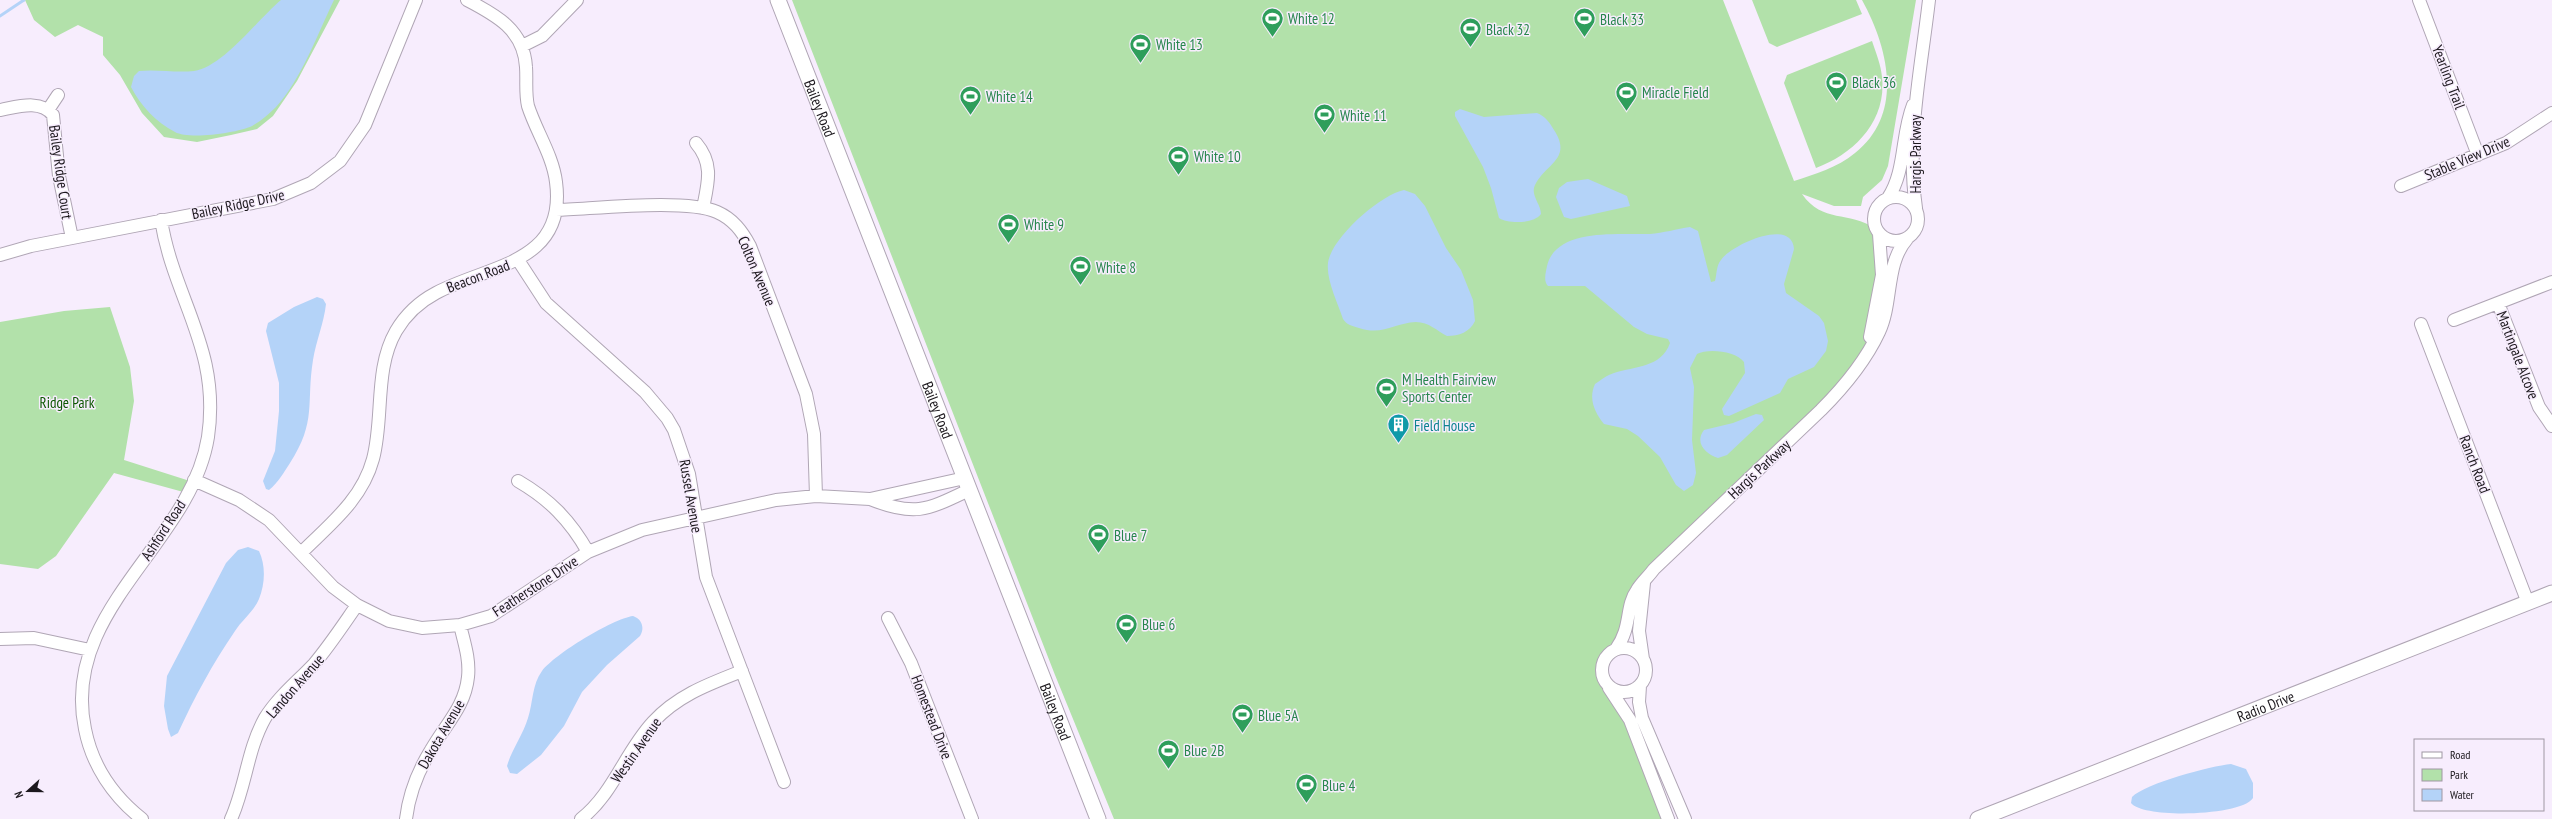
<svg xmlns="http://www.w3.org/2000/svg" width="2552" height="819" font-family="'PT Sans Narrow',sans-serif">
<rect width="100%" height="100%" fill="#f7edfd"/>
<path fill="#b2e1aa" d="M 25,0 L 340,0 L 297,81 L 273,116 L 257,129 L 231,135 L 197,142 L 164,137 L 142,113 L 120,75 L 103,55 L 103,37 L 78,25 L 55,37 L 34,20 Z
M 792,0 L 1723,0 L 1794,181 C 1815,174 1837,168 1855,153 C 1904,114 1889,49 1862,0 L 1916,0 L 1888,166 L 1882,180 L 1863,197 L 1861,206 L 1834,206 L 1802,194 C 1823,224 1848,210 1876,229 L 1880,294 L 1862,362 L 1654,568 L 1616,649 L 1603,661 L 1603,678 L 1617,697 L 1668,819 L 1114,819 L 1055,675 Z
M 1752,0 L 1856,0 L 1862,14 L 1777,47 L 1769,43 Z
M 1872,41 C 1876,53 1881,65 1882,77 C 1887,121 1854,154 1816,168 L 1784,83 L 1787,75 Z
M 110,307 L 130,367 L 134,401 L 124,460 L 193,482 L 187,493 L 114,473 L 56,556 L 38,569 L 0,564 L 0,322 L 64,311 Z"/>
<path fill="#b4d3f8" d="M 281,0 L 334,0 C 318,33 301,80 276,107 C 269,114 261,121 252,126 C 237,133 189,140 175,132 C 156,122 141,106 131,87 L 134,76 L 139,71 C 157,69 175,73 194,71 C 223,67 258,19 281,0 Z
M 1460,109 L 1484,117 L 1537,113 C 1545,116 1550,123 1554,130 C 1573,159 1545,164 1535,185 C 1530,195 1541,204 1541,214 C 1534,224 1508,224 1499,218 L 1491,188 L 1483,167 L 1455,116 L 1455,112 Z
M 1588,179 L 1627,196 L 1630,206 L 1571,219 L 1564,217 L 1556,197 L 1559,188 L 1567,182 Z
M 1404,190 L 1415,194 L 1425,206 L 1446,248 L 1461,270 L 1473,300 L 1475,321 C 1470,332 1459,336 1447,336 C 1437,331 1429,322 1416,322 C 1394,323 1383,336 1359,328 C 1352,326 1347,325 1343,319 C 1338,303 1326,280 1328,263 C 1331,238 1380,195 1404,190 Z
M 1690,227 L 1698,231 L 1711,282 L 1715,281 C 1717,274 1716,266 1721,260 C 1731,245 1792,217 1794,249 L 1784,284 L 1786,293 L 1819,316 L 1824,323 L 1828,341 L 1826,351 L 1814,367 L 1788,379 L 1780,393 L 1729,416 L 1724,415 L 1722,409 L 1745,373 L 1744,362 C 1736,351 1708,348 1697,354 L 1690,368 L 1694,387 L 1692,440 L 1696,473 L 1693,485 L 1684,491 L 1676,485 L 1660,457 L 1638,436 L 1627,429 L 1604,424 C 1595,413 1588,399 1595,384 C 1601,380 1607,375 1614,373 C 1635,366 1661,368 1670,343 L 1668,339 L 1647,334 L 1634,327 L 1585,286 L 1548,286 C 1543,281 1546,272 1547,266 C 1556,227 1620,235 1650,234 C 1663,233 1677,229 1690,227 Z
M 317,297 L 323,299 L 326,304 C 324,323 316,341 313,360 C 306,404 317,421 290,463 C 284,472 278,483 269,490 L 266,489 L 263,481 L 275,451 L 279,411 L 279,383 L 266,331 L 268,323 L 294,307 Z
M 1756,414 L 1762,415 L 1764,420 L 1727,455 L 1718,458 C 1706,454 1694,443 1704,430 L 1733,423 Z
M 248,547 L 259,551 C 266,566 265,584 259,599 C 254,611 242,620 235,631 C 213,663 194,698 178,733 L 171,737 L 168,729 L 164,706 L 167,676 L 226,563 L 238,550 Z
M 633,616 C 642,619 645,628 640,636 L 607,665 L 582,692 L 564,726 L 541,755 L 517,774 L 510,773 L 507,766 C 512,749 523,735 528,718 C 533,703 532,684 542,671 C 555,654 612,619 633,616 Z
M 2231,764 L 2246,769 L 2253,783 L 2253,798 C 2242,816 2143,819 2131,803 L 2132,797 C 2146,783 2211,766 2231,764 Z"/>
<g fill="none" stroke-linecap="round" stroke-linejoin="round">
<path stroke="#b4d3f8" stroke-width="3" d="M 0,16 L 24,0"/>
<defs>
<path id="minor" d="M 2419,0 L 2478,155
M 522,46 L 542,36 L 577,0
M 0,110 C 17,107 40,99 53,115 L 59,176 L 72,238
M 48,110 L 58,95
M 696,143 C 714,164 708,183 703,208
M 2401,186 L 2506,143 L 2552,113
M1874 219a22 22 0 1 1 44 0a22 22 0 1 1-44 0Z
M 1888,198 C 1906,171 1901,135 1913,105
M 1916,208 C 1906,138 1921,70 1929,0
M 556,210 C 593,209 686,198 717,212 C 733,219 742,231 750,246 L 806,394 L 814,434 L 816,496
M 0,255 L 31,246 L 273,199 L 311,183 L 340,161 L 365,125 L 416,0
M 518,260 L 546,303 L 645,392 L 667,418 L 674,430 L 689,474 L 706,577 L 784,782
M 2498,303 L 2539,407 L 2552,426
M 2454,320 L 2552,282
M 2421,324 L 2528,603
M 1870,337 L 1882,275 L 1879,234
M 194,480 L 239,500 L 269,520 L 333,587 L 357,605 L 389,621 L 422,628 L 460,625 L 491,616 L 588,552 L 642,530 L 776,500 L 816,496 L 870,499 L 965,478
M 518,481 C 549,499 570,520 588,552
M 870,499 C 915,517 927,510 969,490
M 301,553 C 329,525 362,500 373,459 C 384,418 374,369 396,331 C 406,314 419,302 436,293 C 488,265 567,264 556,182 C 553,156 536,131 528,106 C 525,93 527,80 526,67 C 524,30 496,15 467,0
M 888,618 L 911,663 L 972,819
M 0,639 L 34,638 L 90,650
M1602 670a22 22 0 1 1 44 0a22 22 0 1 1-44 0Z
M 1616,649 C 1632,627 1625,607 1637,590 C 1641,583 1649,576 1654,569 L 1821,410 C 1844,387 1865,362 1879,332 C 1893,302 1885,264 1907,239
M 1643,659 L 1639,631 L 1644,583
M 1640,686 L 1639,702 L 1642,718 L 1685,819
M 1609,688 L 1630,720 L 1668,819
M 142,819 C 113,796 92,765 85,729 C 60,610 191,544 208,437 C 221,349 174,300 161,220
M 231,819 C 246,786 247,750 265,718 C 278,697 297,682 314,664 C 330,645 343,625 357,605
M 406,819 C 409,794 418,771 431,750 C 445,725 465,707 468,677 C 470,659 464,642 460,625
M 581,819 C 614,793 625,752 653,722 C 678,695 709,684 742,671"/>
<g id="major">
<path id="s1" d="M 778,0 L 1098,819"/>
<path id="s2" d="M 1978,819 L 2552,593"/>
</g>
</defs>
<use href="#minor" stroke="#b0a6b5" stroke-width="14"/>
<use href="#major" stroke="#b0a6b5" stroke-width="17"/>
<use href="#minor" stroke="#fff" stroke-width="12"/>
<use href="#major" stroke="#fff" stroke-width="15"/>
</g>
<defs>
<symbol id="stadium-pin" viewBox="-11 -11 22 30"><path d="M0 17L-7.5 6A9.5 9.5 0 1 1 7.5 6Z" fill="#2e9e5b" stroke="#f7edfd"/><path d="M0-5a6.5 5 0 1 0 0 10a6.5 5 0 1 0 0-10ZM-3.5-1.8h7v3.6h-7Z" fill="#fff"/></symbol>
<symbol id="building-pin" viewBox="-11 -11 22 30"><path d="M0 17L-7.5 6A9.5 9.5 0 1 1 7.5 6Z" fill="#0f9aa8" stroke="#f7edfd"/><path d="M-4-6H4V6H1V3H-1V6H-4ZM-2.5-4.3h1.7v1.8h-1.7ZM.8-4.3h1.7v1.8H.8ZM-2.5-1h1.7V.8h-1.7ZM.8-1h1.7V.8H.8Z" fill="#fff"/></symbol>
</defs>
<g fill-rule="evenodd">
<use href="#stadium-pin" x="1260" y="6" width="25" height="34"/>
<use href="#stadium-pin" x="1572" y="6" width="25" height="34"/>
<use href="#stadium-pin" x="1458" y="16" width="25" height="34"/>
<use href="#stadium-pin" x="1128" y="32" width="25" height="34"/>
<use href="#stadium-pin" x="1824" y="70" width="25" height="34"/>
<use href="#stadium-pin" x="1614" y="80" width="25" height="34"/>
<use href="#stadium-pin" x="958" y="84" width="25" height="34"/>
<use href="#stadium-pin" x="1312" y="102" width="25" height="34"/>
<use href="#stadium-pin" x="1166" y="144" width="25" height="34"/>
<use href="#stadium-pin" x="996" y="212" width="25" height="34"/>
<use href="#stadium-pin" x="1068" y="254" width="25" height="34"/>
<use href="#stadium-pin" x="1374" y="376" width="25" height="34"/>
<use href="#building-pin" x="1386" y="412" width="25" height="34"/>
<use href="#stadium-pin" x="1086" y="522" width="25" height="34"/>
<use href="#stadium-pin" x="1114" y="612" width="25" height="34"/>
<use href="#stadium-pin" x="1230" y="702" width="25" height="34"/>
<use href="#stadium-pin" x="1156" y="738" width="25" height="34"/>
<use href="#stadium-pin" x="1294" y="772" width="25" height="34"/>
</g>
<g text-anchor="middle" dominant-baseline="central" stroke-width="3" stroke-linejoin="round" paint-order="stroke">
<g font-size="15" fill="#27864d" stroke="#f7edfd" text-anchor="start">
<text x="1288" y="18">White 12</text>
<text x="1600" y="19">Black 33</text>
<text x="1486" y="29">Black 32</text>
<text x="1156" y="44">White 13</text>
<text x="1852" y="82">Black 36</text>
<text x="1642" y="92">Miracle Field</text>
<text x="986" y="96">White 14</text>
<text x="1340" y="115">White 11</text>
<text x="1194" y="156">White 10</text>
<text x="1024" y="224">White 9</text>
<text x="1096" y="267">White 8</text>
<text x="1402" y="379">M Health Fairview<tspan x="1402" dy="17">Sports Center</tspan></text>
<text x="1114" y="535">Blue 7</text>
<text x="1142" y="624">Blue 6</text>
<text x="1258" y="715">Blue 5A</text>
<text x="1184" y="750">Blue 2B</text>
<text x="1322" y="785">Blue 4</text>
</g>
<g font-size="15" fill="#1c181d" stroke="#f7edfd">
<text transform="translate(2449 77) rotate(69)">Yearling Trail</text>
<text stroke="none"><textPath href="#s1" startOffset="116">Bailey Road</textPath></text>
<text transform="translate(1915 154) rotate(-90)">Hargis Parkway</text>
<text transform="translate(2467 158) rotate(-23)">Stable View Drive</text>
<text transform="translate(61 172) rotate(82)">Bailey Ridge Court</text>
<text transform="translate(238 204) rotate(-12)">Bailey Ridge Drive</text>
<text transform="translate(757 271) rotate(67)">Colton Avenue</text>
<text transform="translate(478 276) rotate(-21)">Beacon Road</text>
<text transform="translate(2518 355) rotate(69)">Martingale Alcove</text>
<text stroke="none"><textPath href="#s1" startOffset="440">Bailey Road</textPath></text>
<text transform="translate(2475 464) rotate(69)">Ranch Road</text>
<text transform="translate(1759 469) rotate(-43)">Hargis Parkway</text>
<text transform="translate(691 496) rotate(80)">Russel Avenue</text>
<text transform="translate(163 530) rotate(-57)">Ashford Road</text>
<text transform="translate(535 586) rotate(-33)">Featherstone Drive</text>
<text transform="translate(295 686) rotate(-49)">Landon Avenue</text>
<text stroke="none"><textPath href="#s2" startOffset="309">Radio Drive</textPath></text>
<text stroke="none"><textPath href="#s1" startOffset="764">Bailey Road</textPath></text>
<text transform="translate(932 717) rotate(69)">Homestead Drive</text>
<text transform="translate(441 734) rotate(-60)">Dakota Avenue</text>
<text transform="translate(636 750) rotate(-55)">Westin Avenue</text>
</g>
<g font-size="15" fill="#0c5700" stroke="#f7edfd">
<text x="67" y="402">Ridge Park</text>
</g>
<g font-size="15" fill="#0d838f" stroke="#f7edfd" text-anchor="start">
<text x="1414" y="425">Field House</text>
</g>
</g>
<rect x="2414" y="739" width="130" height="72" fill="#f7edfd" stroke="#9f98a3"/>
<rect x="2422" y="752" width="20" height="6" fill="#ffffff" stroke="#9f98a3"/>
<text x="2450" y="759" font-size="12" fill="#1c181d">Road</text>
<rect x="2422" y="769" width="20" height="12" fill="#b2e1aa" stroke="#9f98a3"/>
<text x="2450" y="779" font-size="12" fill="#1c181d">Park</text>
<rect x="2422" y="789" width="20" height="12" fill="#b4d3f8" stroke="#9f98a3"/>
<text x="2450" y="799" font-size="12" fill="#1c181d">Water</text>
<g transform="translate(28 791) rotate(249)" stroke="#f7edfd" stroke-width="3" paint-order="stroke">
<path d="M0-3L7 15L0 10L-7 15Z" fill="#1c181d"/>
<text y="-6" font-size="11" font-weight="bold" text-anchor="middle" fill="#1c181d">N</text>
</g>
</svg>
